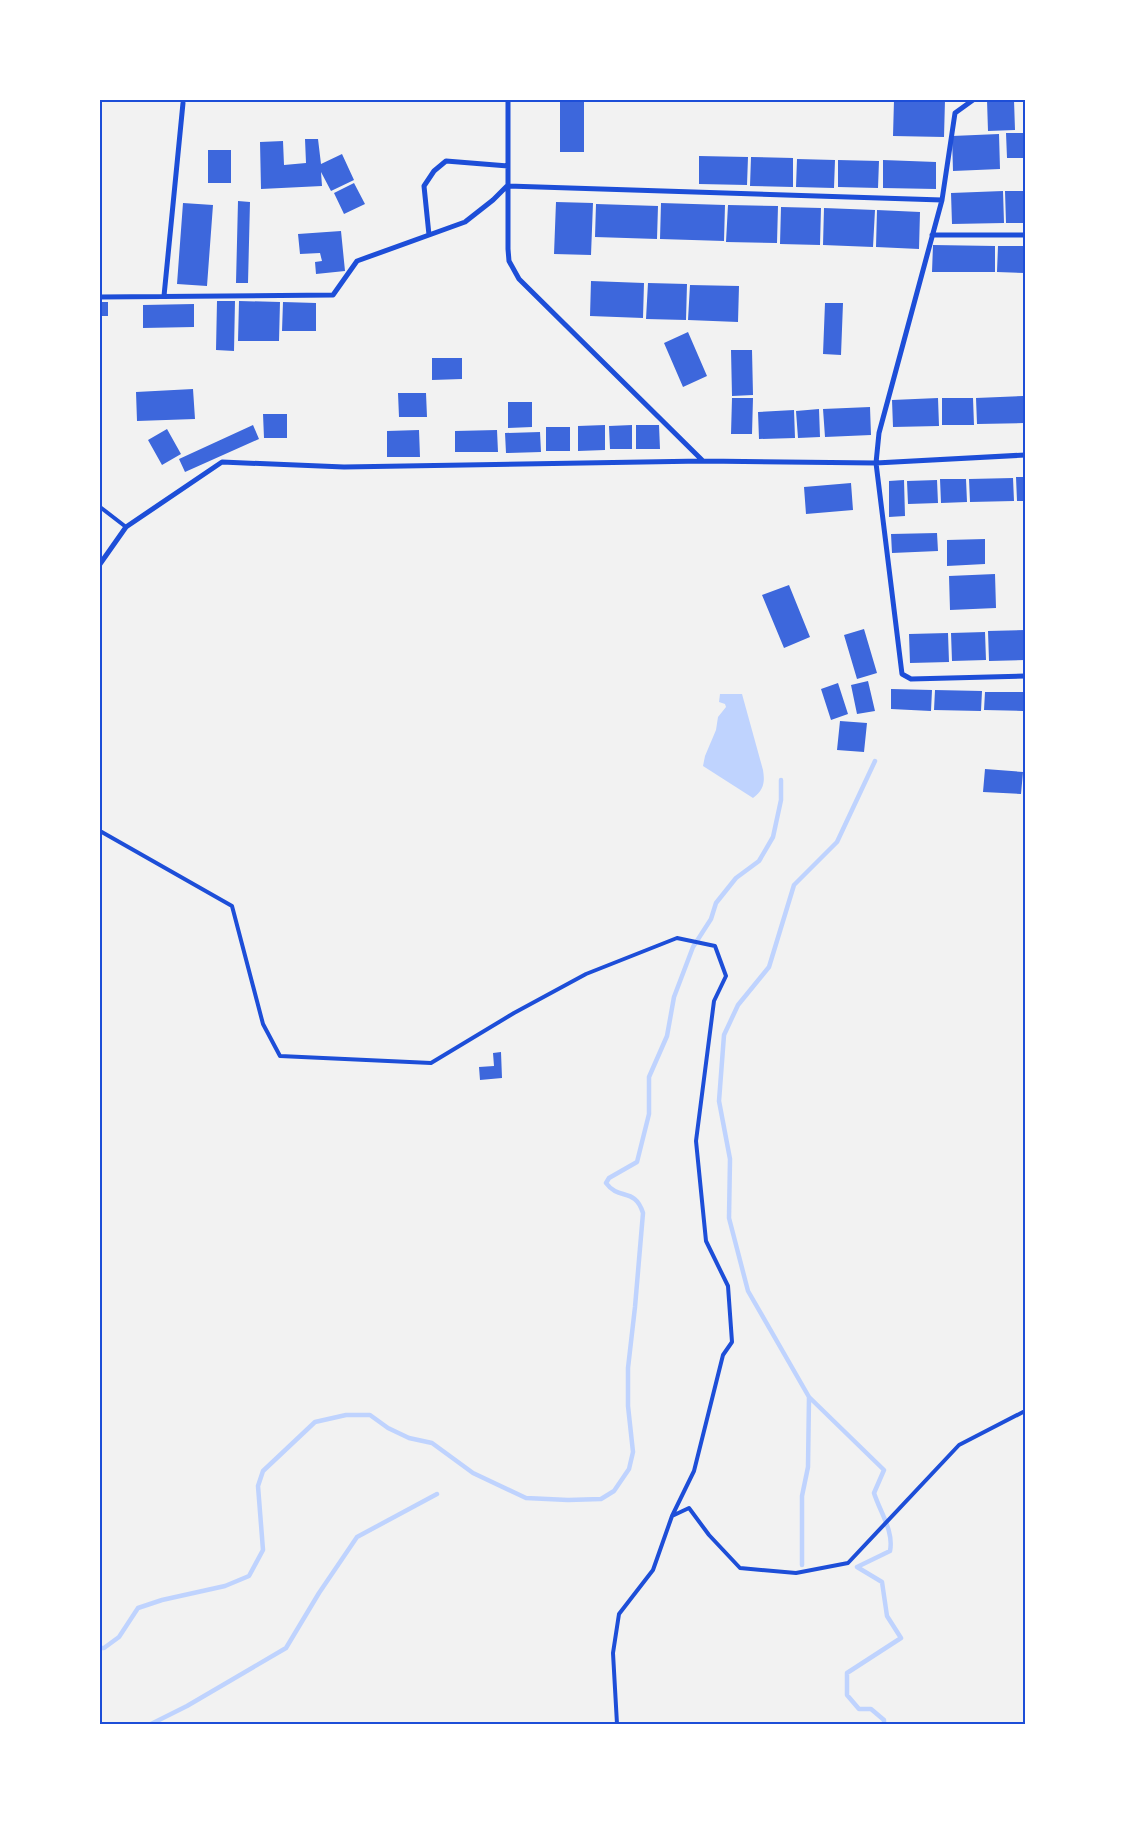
<svg xmlns="http://www.w3.org/2000/svg" width="1125" height="1824" font-family="Mulish,sans-serif">
<rect width="100%" height="100%" fill="#f2f2f2"/>
<path fill="#bfd3fe" d="M 720,694 L 742,694 L 763,770 C 765,782 764,790 753,798 L 703,766 L 705,756 L 716,730 L 718,717 L 726,707 L 725,704 L 719,702 Z"/>
<g fill="none" stroke-linecap="round" stroke-linejoin="round">
<path stroke="#bfd3fe" stroke-width="4.5" d="M 875,761 L 837,842 L 794,885 L 769,967 L 738,1005 L 724,1035 L 719,1101 L 730,1159 L 729,1218 L 748,1291 L 809,1397 L 884,1470 L 874,1493 C 880,1512 894,1531 890,1551 L 857,1567 L 882,1582 L 887,1616 L 901,1638 L 847,1673 L 847,1695 L 859,1709 L 871,1709 L 884,1720 L 884,1724
M 802,1565 L 802,1496 L 808,1467 L 809,1397
M 100,1648 L 104,1648 L 119,1637 L 138,1608 L 162,1600 L 225,1586 L 249,1576 L 263,1550 L 258,1486 L 263,1471 L 315,1422 L 346,1415 L 370,1415 L 388,1428 L 409,1438 L 432,1443 L 473,1473 L 526,1498 L 568,1500 L 601,1499 L 614,1491 L 629,1469 L 633,1452 L 628,1406 L 628,1368 L 635,1307 L 643,1213 C 635,1187 619,1201 606,1183 L 609,1178 L 637,1162 L 649,1114 L 649,1077 L 667,1036 L 674,997 L 693,947 L 711,919 L 716,903 L 736,878 L 759,861 L 773,837 L 781,800 L 781,780
M 151,1724 L 187,1706 L 286,1648 L 319,1593 L 357,1537 L 437,1494"/>
</g>
<path fill="#3d67dc" d="M 560,100 L 584,100 L 584,152 L 560,152 Z
M 894,100 L 945,100 L 944,137 L 893,136 Z
M 987,100 L 1014,100 L 1015,130 L 988,131 Z
M 1006,133 L 1025,133 L 1025,158 L 1007,158 Z
M 999,134 L 1000,169 L 953,171 L 952,136 Z
M 305,139 L 318,139 L 321,164 L 342,154 L 354,180 L 331,191 L 321,172 L 322,186 L 261,189 L 260,142 L 283,141 L 284,165 L 306,163 Z
M 208,150 L 231,150 L 231,183 L 208,183 Z
M 699,156 L 748,157 L 747,185 L 699,184 Z
M 751,157 L 793,158 L 793,187 L 750,186 Z
M 797,159 L 835,160 L 834,188 L 796,187 Z
M 838,160 L 879,161 L 878,188 L 838,187 Z
M 883,160 L 936,162 L 936,189 L 883,188 Z
M 354,183 L 365,204 L 344,214 L 334,193 Z
M 1003,191 L 1004,223 L 952,224 L 951,193 Z
M 1005,191 L 1025,191 L 1025,223 L 1006,223 Z
M 238,201 L 250,202 L 248,283 L 236,283 Z
M 556,202 L 593,203 L 591,255 L 554,254 Z
M 183,203 L 213,205 L 207,286 L 177,284 Z
M 661,203 L 725,205 L 724,241 L 660,239 Z
M 596,204 L 658,206 L 657,239 L 595,237 Z
M 728,205 L 778,206 L 777,243 L 726,242 Z
M 781,207 L 821,208 L 820,245 L 780,244 Z
M 824,208 L 875,210 L 873,247 L 823,245 Z
M 877,210 L 920,212 L 919,249 L 876,247 Z
M 341,231 L 345,271 L 316,274 L 315,262 L 322,261 L 320,253 L 300,254 L 298,234 Z
M 933,245 L 995,246 L 995,272 L 932,272 Z
M 998,246 L 1025,246 L 1025,273 L 997,272 Z
M 591,281 L 644,283 L 643,318 L 590,316 Z
M 648,283 L 687,284 L 686,320 L 646,319 Z
M 690,285 L 739,286 L 738,322 L 688,320 Z
M 217,301 L 235,301 L 234,351 L 216,350 Z
M 239,301 L 280,302 L 279,341 L 238,341 Z
M 100,302 L 108,302 L 108,316 L 100,316 Z
M 283,302 L 316,303 L 316,331 L 282,331 Z
M 825,303 L 843,303 L 841,355 L 823,354 Z
M 194,304 L 194,327 L 143,328 L 143,305 Z
M 688,332 L 707,376 L 683,387 L 664,343 Z
M 731,350 L 752,350 L 753,395 L 732,396 Z
M 432,358 L 462,358 L 462,379 L 432,380 Z
M 193,389 L 195,419 L 137,421 L 136,392 Z
M 398,393 L 426,393 L 427,417 L 399,417 Z
M 1023,396 L 1024,423 L 977,424 L 976,398 Z
M 732,398 L 753,398 L 752,434 L 731,434 Z
M 938,398 L 939,426 L 893,427 L 892,400 Z
M 942,398 L 973,398 L 974,425 L 942,425 Z
M 508,402 L 532,402 L 532,427 L 508,428 Z
M 870,407 L 871,435 L 825,437 L 823,409 Z
M 819,409 L 820,437 L 798,438 L 796,411 Z
M 794,410 L 795,438 L 759,439 L 758,412 Z
M 263,414 L 287,414 L 287,438 L 264,438 Z
M 253,425 L 259,439 L 185,472 L 179,459 Z
M 605,425 L 605,450 L 578,451 L 578,426 Z
M 632,425 L 632,449 L 610,449 L 609,426 Z
M 636,425 L 659,425 L 660,449 L 636,449 Z
M 546,427 L 570,427 L 570,451 L 546,451 Z
M 167,429 L 181,454 L 162,465 L 148,440 Z
M 419,430 L 420,457 L 387,457 L 387,431 Z
M 497,430 L 498,452 L 455,452 L 455,431 Z
M 540,432 L 541,452 L 506,453 L 505,433 Z
M 1016,477 L 1025,477 L 1025,501 L 1017,501 Z
M 1013,478 L 1014,501 L 970,502 L 969,479 Z
M 940,479 L 966,479 L 967,502 L 941,503 Z
M 904,480 L 905,516 L 889,517 L 889,481 Z
M 937,480 L 938,503 L 908,504 L 907,481 Z
M 851,483 L 853,510 L 806,514 L 804,487 Z
M 937,533 L 938,551 L 892,553 L 891,534 Z
M 985,539 L 985,564 L 947,566 L 947,540 Z
M 995,574 L 996,608 L 950,610 L 949,576 Z
M 789,585 L 810,637 L 784,648 L 762,595 Z
M 864,629 L 877,673 L 857,679 L 844,635 Z
M 1025,630 L 1025,660 L 989,661 L 988,631 Z
M 985,632 L 986,660 L 952,661 L 951,633 Z
M 948,633 L 949,662 L 910,663 L 909,634 Z
M 868,681 L 875,711 L 857,714 L 851,685 Z
M 838,683 L 848,714 L 831,720 L 821,689 Z
M 891,689 L 932,690 L 931,711 L 891,709 Z
M 935,690 L 982,691 L 981,711 L 934,710 Z
M 985,692 L 1023,692 L 1023,711 L 984,710 Z
M 840,721 L 867,723 L 864,752 L 837,750 Z
M 985,769 L 1023,772 L 1021,794 L 983,792 Z
M 501,1052 L 502,1078 L 480,1080 L 479,1067 L 494,1066 L 493,1053 Z"/>
<g fill="none" stroke-linecap="round" stroke-linejoin="round">
<path stroke="#1d4ed8" stroke-width="4" d="M 100,507 L 126,527
M 100,831 L 232,906 L 263,1024 L 280,1056 L 431,1063 L 514,1013 L 586,974 L 677,938 L 715,946 L 726,976 L 714,1001 L 696,1141 L 706,1241 L 728,1286 L 732,1342 L 723,1355 L 694,1471 L 672,1516 L 653,1570 L 619,1614 L 613,1653 L 617,1724
M 672,1516 L 689,1508 L 709,1535 L 740,1568 L 796,1573 L 848,1563 L 959,1445 L 1025,1411"/>
<path stroke="#1d4ed8" stroke-width="5" d="M 508,100 L 508,249 L 509,261 L 519,279 L 703,461
M 973,100 L 955,113 L 942,200 L 879,433 L 876,463 L 902,674 L 911,679 L 1025,676
M 429,235 L 424,186 L 434,171 L 446,161 L 508,166
M 932,235 L 1025,235
M 164,296 L 183,103
M 100,297 L 333,295 L 357,261 L 465,222 L 493,200 L 507,186 L 942,200
M 100,564 L 126,527 L 222,462 L 344,467 L 703,461 L 876,463 L 1025,455"/>
</g>
<rect width="1125" height="1824" fill="none" stroke="#ffffff" stroke-width="202"/>
<rect x="101" y="101" width="923" height="1622" fill="none" stroke="#1d4ed8" stroke-width="2"/>
</svg>
